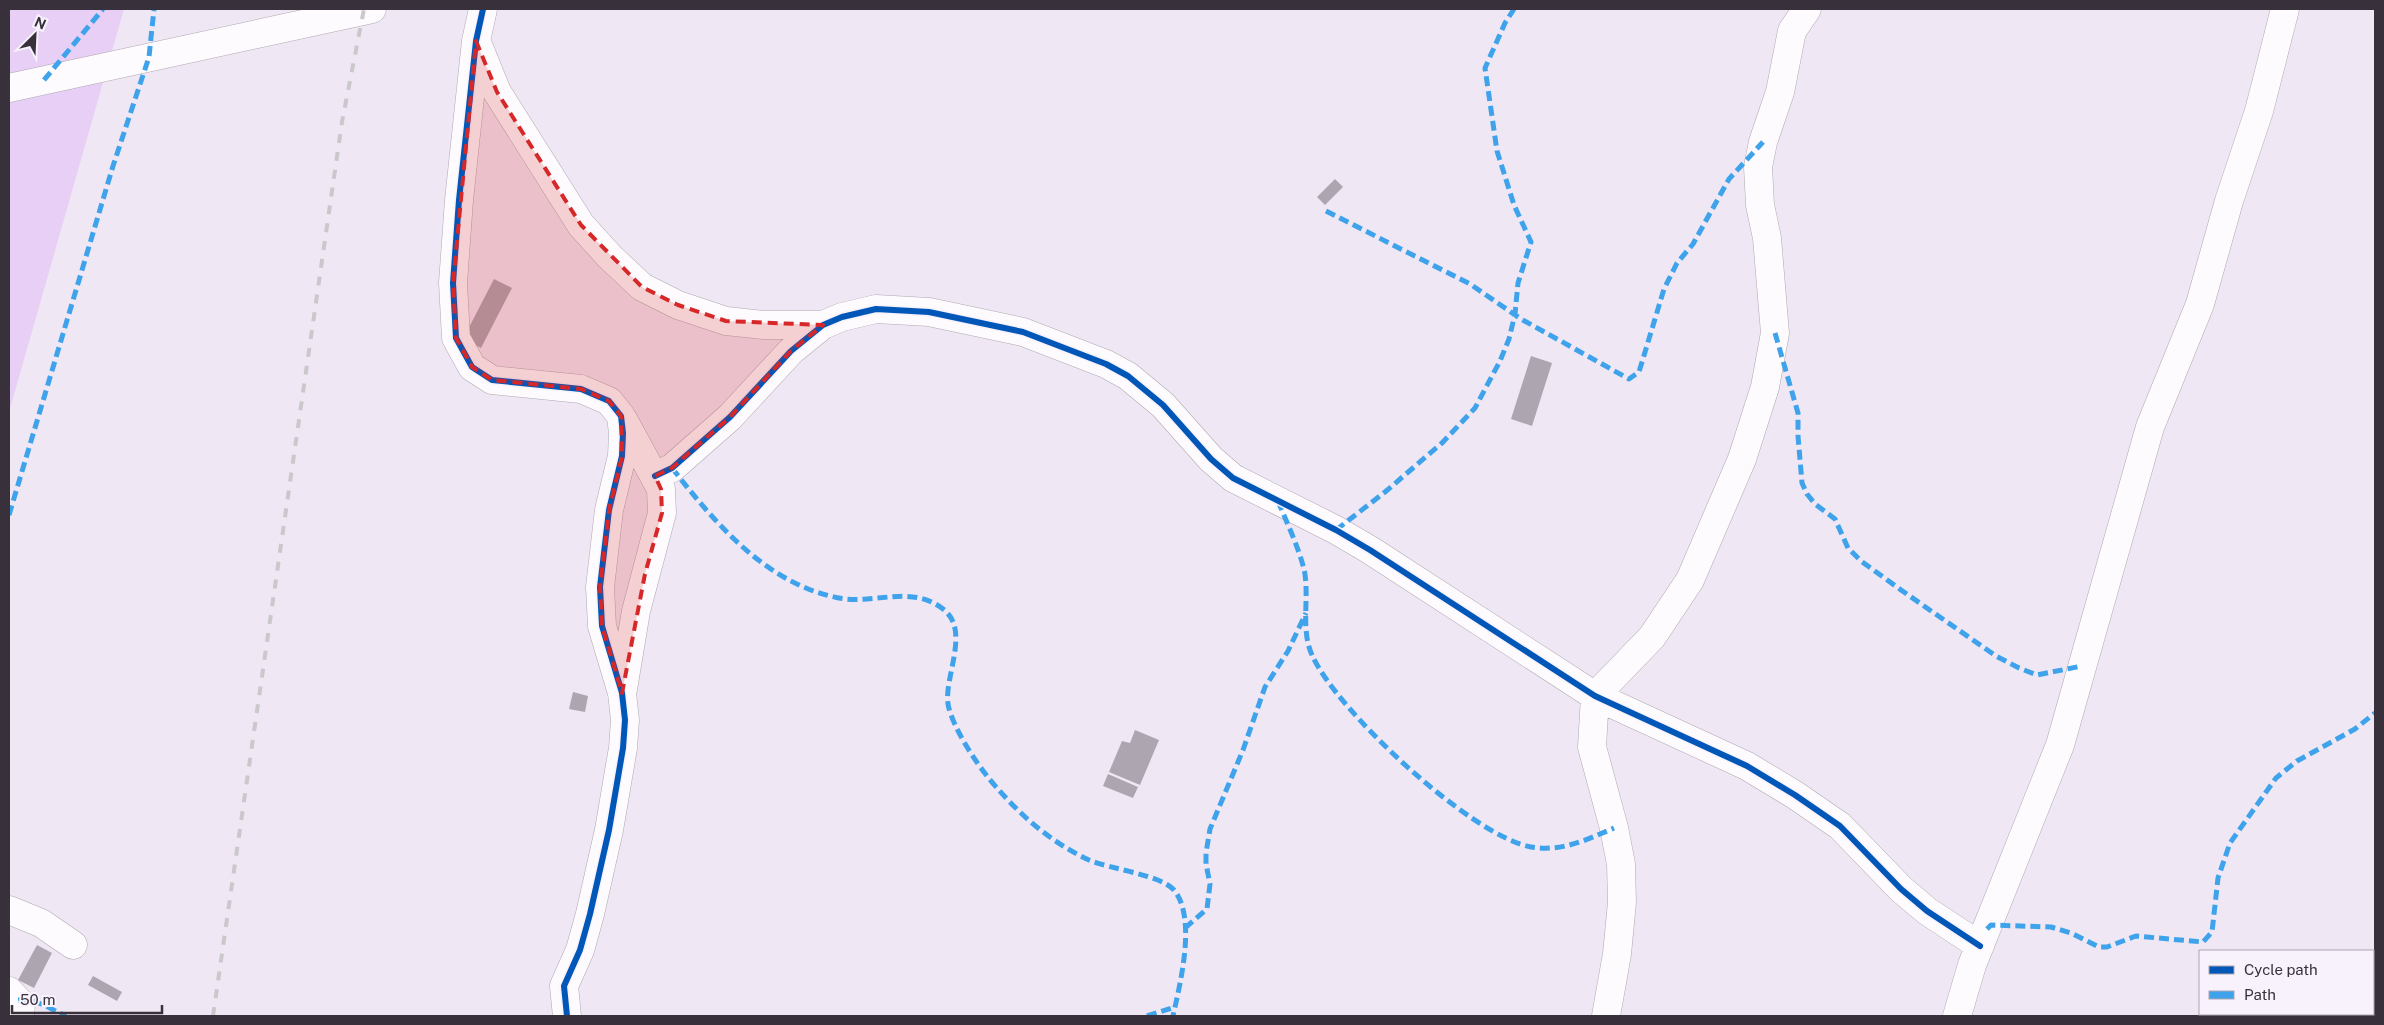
<svg xmlns="http://www.w3.org/2000/svg" width="2384" height="1025" font-family="'Public Sans',sans-serif">
<rect width="100%" height="100%" fill="#f0e7f4"/>
<path fill="#e7cff5" d="M 9,9 L 124,9 L 9,412 Z"/>
<path fill="#ada6b0" d="M 1335,179 L 1343,187 L 1325,205 L 1317,197 Z
M 494,279 L 512,288 L 481,348 L 463,339 Z
M 1531,356 L 1552,363 L 1532,426 L 1511,419 Z
M 573,692 L 588,696 L 585,712 L 569,709 Z
M 1135,730 L 1159,740 L 1140,785 L 1109,772 L 1122,741 L 1130,743 Z
M 1108,774 L 1138,787 L 1133,798 L 1103,786 Z
M 37,945 L 52,953 L 34,988 L 18,980 Z
M 93,976 L 122,992 L 117,1001 L 88,985 Z"/>
<g fill="none" stroke-linecap="round" stroke-linejoin="round">
<defs>
<path id="minor" d="M 483,9 L 476,41 L 459,200 L 453,283 L 456,338 L 472,367 L 492,380 L 581,389 L 609,401 L 621,416 L 623,433 L 622,456 L 609,510 L 600,587 L 602,626 L 622,693 L 625,720 L 623,748 L 609,830 L 590,914 L 580,950 L 564,986 L 567,1016
M 478,45 L 497,92 L 581,225 L 609,256 L 642,287 L 678,305 L 726,321 L 764,325 L 823,325
M 655,476 L 672,468 L 730,417 L 791,351 L 823,325 L 842,317 L 876,309 L 929,312 L 1023,332 L 1106,364 L 1128,376 L 1163,405 L 1211,459 L 1233,478 L 1336,530 L 1370,550 L 1595,696 L 1747,766 L 1795,795 L 1840,826 L 1901,889 L 1927,911 L 1980,946
M 623,689 L 636,611 L 662,513 L 661,489 L 624,421
M 9,910 L 41,923 L 73,945
M 9,991 L 21,1004 L 20,1016
M 1606,1016 L 1617,954 L 1622,902 L 1621,864 L 1614,828 L 1592,747 L 1595,696 L 1652,637 L 1690,580 L 1742,459 L 1765,387 L 1775,333 L 1767,238 L 1760,205 L 1758,167 L 1763,142 L 1780,92 L 1792,31 L 1807,9
M 1957,1016 L 1972,965 L 2060,745 L 2150,427 L 2200,304 L 2229,201 L 2259,111 L 2285,9"/>
<path id="highway" d="M 9,88 L 372,9"/>
</defs>
<use href="#minor" stroke="#afa8b2" stroke-width="29"/>
<use href="#highway" stroke="#afa8b2" stroke-width="29"/>
<use href="#minor" stroke="#fdfbfd" stroke-width="28"/>
<use href="#highway" stroke="#fdfbfd" stroke-width="28"/>
<path stroke="#cac8ca" stroke-width="4" stroke-dasharray="9 9" stroke-linecap="butt" d="M 213,1016 L 342,122 L 364,9"/>
<path stroke="#3fa3ec" stroke-width="5" stroke-dasharray="10 5" stroke-linecap="butt" d="M 44,80 L 103,9
M 1326,211 L 1470,284 L 1521,319 L 1629,379 L 1639,372 L 1664,289 L 1677,263 L 1693,244 L 1729,179 L 1763,142
M 1775,333 L 1798,413 L 1798,436 L 1802,483 L 1807,494 L 1815,504 L 1835,519 L 1848,548 L 1861,561 L 1901,590 L 1996,656 L 2019,668 L 2037,675 L 2082,666
M 672,468 C 715,523 766,584 839,598 C 874,605 911,584 943,609 C 971,630 944,676 948,704 C 952,728 981,771 998,789 C 1023,818 1054,844 1089,860 C 1110,869 1161,875 1174,890 C 1197,918 1180,984 1173,1016
M 1278,501 C 1287,523 1298,546 1304,569 C 1310,596 1300,629 1312,655 C 1336,710 1471,836 1531,847 C 1562,852 1586,840 1614,828
M 9,515 L 113,166 L 149,57 L 154,9
M 1336,530 L 1385,492 L 1442,443 L 1475,408 L 1500,361 L 1509,339 L 1515,314 L 1518,283 L 1531,242 L 1514,205 L 1497,151 L 1485,68 L 1505,23 L 1514,9
M 1185,928 L 1207,909 L 1210,884 L 1206,864 L 1206,853 L 1210,829 L 1243,750 L 1265,687 L 1288,651 L 1306,613
M 1987,929 L 1991,925 L 2051,927 L 2071,933 L 2099,947 L 2107,947 L 2136,936 L 2203,942 L 2212,932 L 2218,878 L 2230,843 L 2276,778 L 2297,761 L 2355,729 L 2375,713
M 18,1000 C 38,999 48,1008 66,1016
M 1147,1016 L 1175,1007"/>
<defs>
<path id="cycleway" d="M 483,9 L 476,41 L 459,200 L 453,283 L 456,338 L 472,367 L 492,380 L 581,389 L 609,401 L 621,416 L 623,433 L 622,456 L 609,510 L 600,587 L 602,626 L 622,693 L 625,720 L 623,748 L 609,830 L 590,914 L 580,950 L 564,986 L 567,1016
M 655,476 L 672,468 L 730,417 L 791,351 L 823,325 L 842,317 L 876,309 L 929,312 L 1023,332 L 1106,364 L 1128,376 L 1163,405 L 1211,459 L 1233,478 L 1336,530 L 1370,550 L 1595,696 L 1747,766 L 1795,795 L 1840,826 L 1901,889 L 1927,911 L 1980,946"/>
</defs>
<use href="#cycleway" stroke="#f8f2fc" stroke-width="9"/>
<use href="#cycleway" stroke="#0057b8" stroke-width="6"/>
</g>
<path fill="#d62828" fill-opacity="0.2" stroke="#d62828" stroke-width="4" stroke-dasharray="10 6" stroke-linejoin="round" d="M 476,41 L 497,92 L 581,225 L 642,287 L 678,305 L 726,321 L 823,325 L 791,351 L 730,417 L 672,468 L 655,476 L 661,489 L 662,513 L 645,574 L 622,693 L 602,626 L 600,587 L 609,510 L 622,456 L 621,416 L 609,401 L 581,389 L 492,380 L 472,367 L 456,338 L 453,283 Z"/>
<rect width="2384" height="1025" fill="none" stroke="#38313b" stroke-width="20"/>
<rect x="2199" y="950" width="175" height="65" fill="#f8f2fc" stroke="#aba5af"/>
<rect x="2209" y="966" width="25" height="8" fill="#0057b8" stroke="#aba5af"/>
<text x="2244" y="975" font-size="15" fill="#38313b">Cycle path</text>
<rect x="2209" y="991" width="25" height="8" fill="#3fa3ec" stroke="#aba5af"/>
<text x="2244" y="1000" font-size="15" fill="#38313b">Path</text>
<g transform="translate(35 35) rotate(24)" stroke="#f8f2fc" stroke-width="4" paint-order="stroke">
<path d="M0-4L9 19L0 12L-9 19Z" fill="#38313b"/>
<text y="-8" font-size="14" font-weight="bold" text-anchor="middle" fill="#38313b">N</text>
</g>
<path d="M12 1005v8h150v-8" fill="none" stroke="#38313b" stroke-width="2.5"/>
<text x="20" y="1005" font-size="15" fill="#38313b" stroke="#f8f2fc" stroke-width="4" paint-order="stroke">50 m</text>
</svg>
